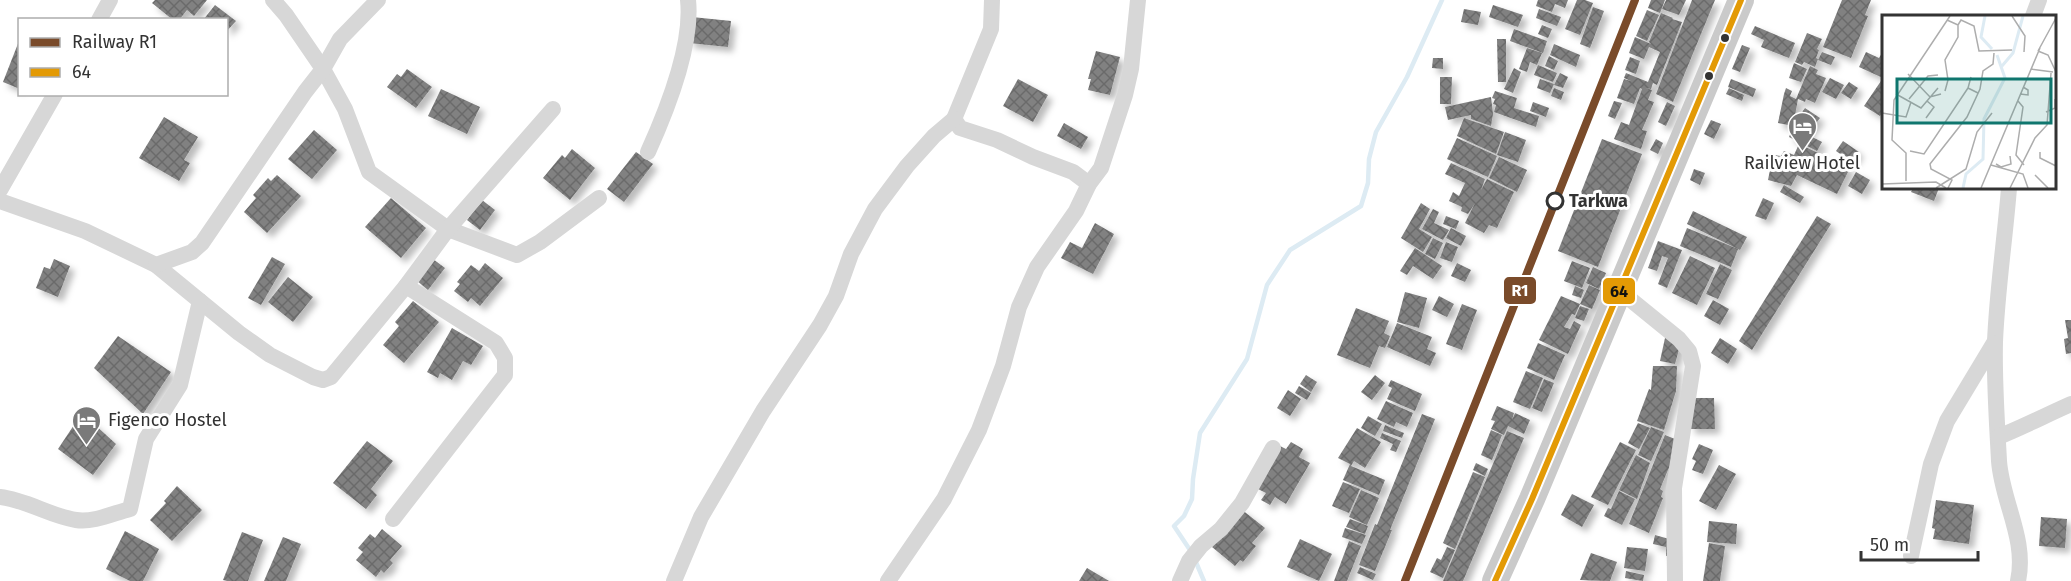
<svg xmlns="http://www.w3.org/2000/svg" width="2071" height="581" font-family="'Fira Sans',sans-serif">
<defs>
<pattern id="building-cross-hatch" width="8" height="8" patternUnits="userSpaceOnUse" patternTransform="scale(1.5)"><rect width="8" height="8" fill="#818181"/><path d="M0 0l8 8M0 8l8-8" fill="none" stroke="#6a6a6a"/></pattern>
<filter id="shadow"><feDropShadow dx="5" dy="5" stdDeviation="3" flood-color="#0004"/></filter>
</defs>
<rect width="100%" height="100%" fill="#fff"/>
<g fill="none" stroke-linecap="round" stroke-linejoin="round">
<g stroke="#ddebf3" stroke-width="4.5">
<path d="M 1192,553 L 1174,526 L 1184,516 L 1192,499 L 1193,479 L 1200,433 L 1247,359 L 1267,285 L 1290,250 L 1361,206 L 1368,183 L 1369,159 L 1376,132 L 1407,77 L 1442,0"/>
<path d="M 1195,560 L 1204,581"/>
</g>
</g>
<g fill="url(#building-cross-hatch)" filter="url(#shadow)">
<path d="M 155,0 L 207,0 L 194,16 L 187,10 L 179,20 L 173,20 L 152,3 Z"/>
<path d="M 1538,0 L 1568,0 L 1565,8 L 1555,4 L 1552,12 L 1536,6 Z"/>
<path d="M 1577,0 L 1585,0 L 1593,3 L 1580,35 L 1565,29 Z"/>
<path d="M 1651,0 L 1665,0 L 1660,13 L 1648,8 Z"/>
<path d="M 1666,0 L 1686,0 L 1679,15 L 1662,9 Z"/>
<path d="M 1692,0 L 1715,0 L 1673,102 L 1656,94 Z"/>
<path d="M 1842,0 L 1871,0 L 1865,15 L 1868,16 L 1851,58 L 1823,47 Z"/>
<path d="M 215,5 L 236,21 L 226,32 L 226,20 L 203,20 Z"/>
<path d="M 1493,5 L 1523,15 L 1518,27 L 1489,17 Z"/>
<path d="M 1593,7 L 1604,11 L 1590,48 L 1580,44 Z"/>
<path d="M 1464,9 L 1481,12 L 1478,25 L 1461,22 Z"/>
<path d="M 1539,9 L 1561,17 L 1557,26 L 1536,18 Z"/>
<path d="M 1647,10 L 1659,15 L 1647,41 L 1636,36 Z"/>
<path d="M 1661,13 L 1673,18 L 1672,19 L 1682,22 L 1657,85 L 1653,83 L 1651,89 L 1646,88 L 1652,90 L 1648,100 L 1654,102 L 1642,130 L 1647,131 L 1641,149 L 1614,139 L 1621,122 L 1629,125 L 1642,89 L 1640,88 L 1634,104 L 1617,98 L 1624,79 L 1631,81 L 1624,78 L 1626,73 L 1648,82 L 1660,52 L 1649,47 L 1644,59 L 1629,53 L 1635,37 L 1651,44 L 1649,42 Z"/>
<path d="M 692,17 L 731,21 L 728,47 L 689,43 Z"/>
<path d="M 1542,25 L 1552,29 L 1548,38 L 1538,34 Z"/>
<path d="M 1755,26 L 1795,43 L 1789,58 L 1761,47 L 1764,40 L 1751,34 Z"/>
<path d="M 1514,29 L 1547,41 L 1543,53 L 1510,41 Z"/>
<path d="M 1807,33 L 1822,39 L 1817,49 L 1819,50 L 1816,58 L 1818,59 L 1815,67 L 1804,62 L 1802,65 L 1795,62 Z"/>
<path d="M 1497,39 L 1506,39 L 1506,82 L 1498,82 Z"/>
<path d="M 19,41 L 20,41 L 20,89 L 3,82 Z"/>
<path d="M 1554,44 L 1580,55 L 1576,67 L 1550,55 Z"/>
<path d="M 1742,45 L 1750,48 L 1740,72 L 1732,69 Z"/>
<path d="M 1527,48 L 1542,53 L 1537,65 L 1530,62 L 1527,72 L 1519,69 Z"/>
<path d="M 1096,51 L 1120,57 L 1110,95 L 1088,90 L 1091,79 L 1088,79 Z"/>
<path d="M 1822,52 L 1835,57 L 1831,65 L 1818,60 Z"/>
<path d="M 1866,52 L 1879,58 L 1882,53 L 1884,54 L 1884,110 L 1880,116 L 1864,106 L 1883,78 L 1859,67 Z"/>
<path d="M 1549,56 L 1558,61 L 1554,70 L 1545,66 Z"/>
<path d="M 1630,57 L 1640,61 L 1636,74 L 1625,70 Z"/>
<path d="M 1433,58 L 1443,58 L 1443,69 L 1432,68 Z"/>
<path d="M 1794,63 L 1807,69 L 1801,82 L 1789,78 Z"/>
<path d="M 1538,65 L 1557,73 L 1553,82 L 1534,75 Z"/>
<path d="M 1810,66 L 1818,70 L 1816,74 L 1826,78 L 1815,103 L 1806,99 L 1805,102 L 1798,99 L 1793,126 L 1778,123 L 1784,94 L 1786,88 L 1792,91 L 1790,96 L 1796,99 Z"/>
<path d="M 1514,68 L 1521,72 L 1513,93 L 1504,89 Z"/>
<path d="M 407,69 L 432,87 L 416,108 L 387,87 L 397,74 L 401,77 Z"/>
<path d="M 1560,73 L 1568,77 L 1563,88 L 1554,85 Z"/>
<path d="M 1440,77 L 1452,77 L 1451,104 L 1440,104 Z"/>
<path d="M 1830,78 L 1844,85 L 1836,99 L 1822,92 Z"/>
<path d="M 1018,79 L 1048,95 L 1033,122 L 1003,106 Z"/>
<path d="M 1540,79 L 1554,84 L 1550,93 L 1537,88 Z"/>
<path d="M 1731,79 L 1756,89 L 1753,97 L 1728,87 Z"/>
<path d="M 1849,82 L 1858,88 L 1851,99 L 1841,93 Z"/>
<path d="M 1554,88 L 1564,92 L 1561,100 L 1551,96 Z"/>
<path d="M 1729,88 L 1744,95 L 1742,101 L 1726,94 Z"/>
<path d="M 441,89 L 480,107 L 467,134 L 428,116 Z"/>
<path d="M 1495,91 L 1517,98 L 1514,108 L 1539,116 L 1536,127 L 1494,112 L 1496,105 L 1493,104 L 1495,99 L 1492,98 Z"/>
<path d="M 1491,97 L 1493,114 L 1491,126 L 1471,119 L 1471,115 L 1448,120 L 1445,107 Z"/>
<path d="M 1614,101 L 1622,103 L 1615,119 L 1608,116 Z"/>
<path d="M 1533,102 L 1549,108 L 1546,117 L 1530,111 Z"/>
<path d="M 1667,102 L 1675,106 L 1666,126 L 1658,122 Z"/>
<path d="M 1805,108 L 1820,118 L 1808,134 L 1793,125 Z"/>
<path d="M 164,117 L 198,137 L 184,160 L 190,163 L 179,181 L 139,158 Z"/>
<path d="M 1464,118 L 1504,132 L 1496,154 L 1457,136 Z"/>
<path d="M 1711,120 L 1721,124 L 1714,139 L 1704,134 Z"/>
<path d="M 1064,123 L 1088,137 L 1081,149 L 1057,136 Z"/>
<path d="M 1793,127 L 1822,142 L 1817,151 L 1789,137 Z"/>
<path d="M 314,130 L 337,150 L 312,179 L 288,159 Z"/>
<path d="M 1505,132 L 1526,140 L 1518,162 L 1497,155 Z"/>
<path d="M 1457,138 L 1497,156 L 1488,177 L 1447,159 Z"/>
<path d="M 1602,139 L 1642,154 L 1598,267 L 1558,251 Z"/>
<path d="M 1656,139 L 1663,143 L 1658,154 L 1650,150 Z"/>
<path d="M 1843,141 L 1859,152 L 1852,162 L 1836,151 Z"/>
<path d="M 1799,144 L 1850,168 L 1837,194 L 1797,175 L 1791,186 L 1768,180 L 1773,155 L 1781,156 L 1784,151 L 1794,155 Z"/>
<path d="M 572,149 L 595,168 L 570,200 L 543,178 L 562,155 L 565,158 Z"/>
<path d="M 636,152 L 653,164 L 624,202 L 607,189 Z"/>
<path d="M 1499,157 L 1527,170 L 1517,192 L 1489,178 Z"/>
<path d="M 1451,163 L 1485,179 L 1481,190 L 1487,179 L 1514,192 L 1497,228 L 1489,225 L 1484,233 L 1465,223 L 1475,203 L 1468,214 L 1461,211 L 1462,207 L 1449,201 L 1453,192 L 1459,196 L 1465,183 L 1445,174 Z"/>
<path d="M 1694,169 L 1705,173 L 1700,185 L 1690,180 Z"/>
<path d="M 1856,172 L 1870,180 L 1862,194 L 1848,186 Z"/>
<path d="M 277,175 L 301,196 L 267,233 L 244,212 L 256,198 L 253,195 L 268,178 L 271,181 Z"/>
<path d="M 1784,185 L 1804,197 L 1800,203 L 1780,192 Z"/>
<path d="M 1913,188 L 1939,188 L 1934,201 L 1911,192 Z"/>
<path d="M 391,198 L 426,228 L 401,258 L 365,227 Z"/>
<path d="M 1763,198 L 1774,203 L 1766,220 L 1755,216 Z"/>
<path d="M 482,200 L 495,210 L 480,230 L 467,220 Z"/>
<path d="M 1421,203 L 1430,209 L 1419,229 L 1432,237 L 1423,252 L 1401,238 Z"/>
<path d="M 1433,209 L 1439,212 L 1434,223 L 1449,230 L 1443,240 L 1422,229 Z"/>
<path d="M 1693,211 L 1747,237 L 1740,250 L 1687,224 Z"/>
<path d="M 1446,216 L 1459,221 L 1456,229 L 1443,224 Z"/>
<path d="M 1817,216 L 1831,224 L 1752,350 L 1739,341 Z"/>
<path d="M 1095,223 L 1114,234 L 1093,274 L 1061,258 L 1070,242 L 1082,248 Z"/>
<path d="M 1451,228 L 1466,236 L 1461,246 L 1446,238 Z"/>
<path d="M 1687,228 L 1738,249 L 1731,267 L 1680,246 Z"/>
<path d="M 1433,238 L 1443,243 L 1435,259 L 1425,254 Z"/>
<path d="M 1658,241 L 1682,250 L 1667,288 L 1658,284 L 1668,258 L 1662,256 L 1657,271 L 1648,268 Z"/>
<path d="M 1446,242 L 1458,247 L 1452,262 L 1440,258 Z"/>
<path d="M 1415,248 L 1442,266 L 1433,279 L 1413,266 L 1407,275 L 1400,271 Z"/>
<path d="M 1690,256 L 1715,268 L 1697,305 L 1672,293 Z"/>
<path d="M 272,257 L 285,264 L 261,305 L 248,298 Z"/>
<path d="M 54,259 L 70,266 L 58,297 L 36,288 L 44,267 L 50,269 Z"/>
<path d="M 433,259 L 445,268 L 428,290 L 416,280 Z"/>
<path d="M 1572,261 L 1590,268 L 1582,288 L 1564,281 Z"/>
<path d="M 485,263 L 503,278 L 480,306 L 471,298 L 468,302 L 454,291 L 460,284 L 457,282 L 471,265 L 479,271 Z"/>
<path d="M 1457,263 L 1471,270 L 1465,282 L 1451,276 Z"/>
<path d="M 1720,264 L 1732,270 L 1718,299 L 1706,294 Z"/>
<path d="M 1593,267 L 1606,273 L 1599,289 L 1586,283 Z"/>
<path d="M 288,277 L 313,297 L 293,322 L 268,302 Z"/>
<path d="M 1589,285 L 1600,290 L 1592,309 L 1580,304 Z"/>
<path d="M 1575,286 L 1584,290 L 1581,298 L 1572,295 Z"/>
<path d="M 1405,292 L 1427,298 L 1419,328 L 1397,322 Z"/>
<path d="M 1439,296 L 1454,304 L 1447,317 L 1432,310 Z"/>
<path d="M 1561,296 L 1580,304 L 1575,315 L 1572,314 L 1564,327 L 1570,329 L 1574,321 L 1581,325 L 1568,354 L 1539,340 Z"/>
<path d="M 1713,300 L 1729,309 L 1720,325 L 1704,316 Z"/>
<path d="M 413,301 L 439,322 L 404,363 L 383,345 L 399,326 L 395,322 Z"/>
<path d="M 1462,304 L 1477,310 L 1462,350 L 1446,344 Z"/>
<path d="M 1580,306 L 1589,309 L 1584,321 L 1575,318 Z"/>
<path d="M 1356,308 L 1389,321 L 1384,333 L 1390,336 L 1385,348 L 1379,346 L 1370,368 L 1337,355 Z"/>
<path d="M 2065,320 L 2071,320 L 2071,353 L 2066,354 L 2064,339 L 2068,338 Z"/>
<path d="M 1397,323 L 1432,337 L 1427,349 L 1436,353 L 1430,366 L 1387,347 Z"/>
<path d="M 452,328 L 483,346 L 471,365 L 463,361 L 452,380 L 440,373 L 438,378 L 427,372 Z"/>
<path d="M 118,336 L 171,372 L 143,414 L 94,368 Z"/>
<path d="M 1665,338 L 1681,342 L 1675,364 L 1660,361 Z"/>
<path d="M 1720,338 L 1737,349 L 1728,364 L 1711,353 Z"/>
<path d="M 1538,343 L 1565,355 L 1554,380 L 1527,368 Z"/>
<path d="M 1653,366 L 1677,366 L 1676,391 L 1664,430 L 1637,421 L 1649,389 L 1651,390 Z"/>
<path d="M 1526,371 L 1543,378 L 1530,409 L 1513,402 Z"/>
<path d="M 1306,375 L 1317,382 L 1311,392 L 1300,384 Z"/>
<path d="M 1375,375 L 1385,383 L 1372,400 L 1361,392 Z"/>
<path d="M 1544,379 L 1554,383 L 1542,412 L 1532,408 Z"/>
<path d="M 1391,380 L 1422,394 L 1415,411 L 1387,399 L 1392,388 L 1388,386 Z"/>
<path d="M 1299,386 L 1311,393 L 1307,400 L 1295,393 Z"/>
<path d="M 1288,390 L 1301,399 L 1290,416 L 1277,408 Z"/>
<path d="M 1690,398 L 1714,398 L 1715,429 L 1690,429 Z"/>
<path d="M 1386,401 L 1413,413 L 1407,427 L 1396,422 L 1394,427 L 1377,419 Z"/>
<path d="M 1497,406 L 1514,413 L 1512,420 L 1515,413 L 1530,420 L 1524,434 L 1508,426 L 1504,435 L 1491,429 L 1495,421 L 1491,420 Z"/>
<path d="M 82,413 L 116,444 L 93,475 L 58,449 Z"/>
<path d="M 1422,414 L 1435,419 L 1390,530 L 1392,530 L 1375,571 L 1359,565 L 1375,524 L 1377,525 Z"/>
<path d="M 1368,416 L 1382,424 L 1375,436 L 1361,428 Z"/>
<path d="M 1638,423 L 1650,428 L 1639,449 L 1628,443 Z"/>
<path d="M 1385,425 L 1404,433 L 1402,438 L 1383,431 Z"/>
<path d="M 1651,427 L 1664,432 L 1651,461 L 1638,455 Z"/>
<path d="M 1357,428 L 1381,442 L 1365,468 L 1354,461 L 1351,466 L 1385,480 L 1379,495 L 1343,480 L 1350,464 L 1338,458 Z"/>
<path d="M 1491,430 L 1502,435 L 1492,460 L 1481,455 Z"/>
<path d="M 1507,431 L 1524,438 L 1463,581 L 1443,581 Z"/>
<path d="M 1382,433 L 1401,441 L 1396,452 L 1390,450 L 1393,444 L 1380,438 Z"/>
<path d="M 1665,435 L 1680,441 L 1660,489 L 1663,491 L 1661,497 L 1663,498 L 1649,533 L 1629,524 Z"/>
<path d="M 367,441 L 393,461 L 371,489 L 377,495 L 366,509 L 333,483 Z"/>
<path d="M 1291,442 L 1303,449 L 1299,457 L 1310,463 L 1286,504 L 1275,497 L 1270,505 L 1261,500 L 1266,493 L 1256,488 L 1280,446 L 1286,449 Z"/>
<path d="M 1620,442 L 1636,450 L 1608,505 L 1591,497 Z"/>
<path d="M 1699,444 L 1713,450 L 1703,474 L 1692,470 L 1696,461 L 1692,459 Z"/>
<path d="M 1636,455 L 1650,463 L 1637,499 L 1619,490 Z"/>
<path d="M 1476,463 L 1488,469 L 1485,476 L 1473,470 Z"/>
<path d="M 1719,465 L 1736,474 L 1716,510 L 1699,501 Z"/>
<path d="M 1473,472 L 1485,477 L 1455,549 L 1443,543 Z"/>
<path d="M 1343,482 L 1360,489 L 1349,513 L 1332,506 Z"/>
<path d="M 177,486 L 202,510 L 172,541 L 150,520 L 166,503 L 164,501 Z"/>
<path d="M 1361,490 L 1379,498 L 1367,525 L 1349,517 Z"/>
<path d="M 1619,491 L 1635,499 L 1622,525 L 1604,516 L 1608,508 L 1611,509 Z"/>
<path d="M 1572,494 L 1594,505 L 1582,527 L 1561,515 Z"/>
<path d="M 1936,500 L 1974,505 L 1969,544 L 1933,539 L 1935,529 L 1932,528 Z"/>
<path d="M 1241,509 L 1265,528 L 1252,543 L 1256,546 L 1243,562 L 1240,560 L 1235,566 L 1212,547 Z"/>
<path d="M 2041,517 L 2067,519 L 2065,548 L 2039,546 Z"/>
<path d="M 1350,519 L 1368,526 L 1365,534 L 1346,527 Z"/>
<path d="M 1709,521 L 1737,524 L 1736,544 L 1707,542 Z"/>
<path d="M 1345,528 L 1366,535 L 1362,544 L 1342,537 Z"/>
<path d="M 382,529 L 402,546 L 390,560 L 393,563 L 384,573 L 381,570 L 376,577 L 356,560 L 363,552 L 358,548 L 370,534 L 375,538 Z"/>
<path d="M 125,531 L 159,549 L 143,581 L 130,581 L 106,569 Z"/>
<path d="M 242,532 L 263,540 L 248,581 L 227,581 L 223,580 Z"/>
<path d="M 1655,535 L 1669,539 L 1673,556 L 1666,556 L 1666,547 L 1653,544 Z"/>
<path d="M 283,537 L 301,544 L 286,581 L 264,581 Z"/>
<path d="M 1300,539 L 1332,554 L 1319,581 L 1287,567 Z"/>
<path d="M 1349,541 L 1361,546 L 1347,581 L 1334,581 Z"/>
<path d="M 1709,543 L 1725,546 L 1720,581 L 1703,581 Z"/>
<path d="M 1447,547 L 1455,550 L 1443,578 L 1430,572 L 1437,558 L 1441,560 Z"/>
<path d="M 1627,547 L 1648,549 L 1645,571 L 1624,568 Z"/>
<path d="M 1591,553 L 1617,562 L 1610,581 L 1580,580 Z"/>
<path d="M 1360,567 L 1376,574 L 1373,580 L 1357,573 Z"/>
<path d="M 1087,568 L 1109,581 L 1079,581 Z"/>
<path d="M 1626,571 L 1644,575 L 1643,581 L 1625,578 Z"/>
</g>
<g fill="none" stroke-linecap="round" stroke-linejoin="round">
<g stroke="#d7d7d7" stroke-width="16">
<path d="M 273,0 L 286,15 L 323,69 L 345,109 L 369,172 L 448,229 L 517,255 L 540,242 L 599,198"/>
<path d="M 992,0 L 991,29 L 954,119 L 960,128 L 997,140 L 1033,157 L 1073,172 L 1089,184"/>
<path d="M 2033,16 L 2039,0"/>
<path d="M 99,20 L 110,0"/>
<path d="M 648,152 C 667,110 693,46 688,0"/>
<path d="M 2009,188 C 2005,239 1997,291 1995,342 C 1994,381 1997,422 1999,461 C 2002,502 2027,539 2018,581"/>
<path d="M 0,190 L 55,94"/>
<path d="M 0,201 L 85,231 L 156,265 L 239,333 L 270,355 L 313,377 L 323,380 L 331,377 L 406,286 L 448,229 L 553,109"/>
<path d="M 156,265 L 192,252 L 202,243 L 305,92 L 323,69 L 340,39 L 378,0"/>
<path d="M 1620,291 L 1679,339 L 1689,351 L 1693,366 L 1674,488 L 1675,581"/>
<path d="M 1998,437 C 2023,427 2046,415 2071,404"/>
<path d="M 0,497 C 27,500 50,516 76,520 C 93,523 114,513 130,509 L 146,439 L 180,385 L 200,301"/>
<path d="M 393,519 L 505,375 L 505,358 L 496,343 L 406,286"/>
<path d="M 1911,556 L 1931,464 L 1947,421 L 1994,343"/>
<path d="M 674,581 L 701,517 L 763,411 L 820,325 L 836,296 L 851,254 L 875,209 L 907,166 L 934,136 L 954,119"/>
<path d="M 888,581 L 944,499 L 979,430 L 1003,366 L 1019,307 L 1037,267 L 1076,211 L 1089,184 L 1101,168 L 1125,95 L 1131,69 L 1138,0"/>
<path d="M 1180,581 L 1189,561 L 1201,546 L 1221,529 L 1242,503 L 1273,448"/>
</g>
<path stroke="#cacaca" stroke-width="26" d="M 1495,581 L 1532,499 L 1741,0"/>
<defs>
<path id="bus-1" d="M 1495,581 L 1532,499 L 1741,0"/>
</defs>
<use href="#bus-1" stroke="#fff" stroke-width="10"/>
<use href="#bus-1" stroke="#e39a05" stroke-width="6"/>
<defs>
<path id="rail-1" d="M 1405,581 L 1635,0"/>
</defs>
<use href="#rail-1" stroke="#fff" stroke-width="12"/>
<use href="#rail-1" stroke="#7a4b2a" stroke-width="8"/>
</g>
<defs>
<symbol id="hotel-pin" viewBox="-11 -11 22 30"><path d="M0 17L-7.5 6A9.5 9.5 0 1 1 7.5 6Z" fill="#7a7a7a" stroke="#fff"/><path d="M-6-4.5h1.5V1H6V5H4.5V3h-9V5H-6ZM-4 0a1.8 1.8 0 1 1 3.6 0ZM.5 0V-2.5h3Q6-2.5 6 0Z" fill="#fff"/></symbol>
</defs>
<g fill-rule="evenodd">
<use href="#hotel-pin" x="1786" y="110" width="33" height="45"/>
<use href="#hotel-pin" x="70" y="404" width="33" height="45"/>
</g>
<g fill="#333" stroke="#fff" stroke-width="2">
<circle cx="1725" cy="38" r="5"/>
<circle cx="1709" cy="76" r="5"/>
</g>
<circle fill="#fff" stroke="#333" stroke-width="3" cx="1555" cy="201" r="8"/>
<g text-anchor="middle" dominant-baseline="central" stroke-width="6" stroke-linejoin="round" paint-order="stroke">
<g font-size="18" fill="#333" stroke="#fff">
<text x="1802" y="163">Railview Hotel</text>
<text x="108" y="420" text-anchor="start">Figenco Hostel</text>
</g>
<g font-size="18" font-weight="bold" fill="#333" stroke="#fff" text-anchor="start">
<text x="1569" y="201">Tarkwa</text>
</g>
</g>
<g transform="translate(1882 15)">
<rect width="174" height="174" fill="#fff"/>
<path fill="none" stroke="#ddebf3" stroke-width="3" d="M 103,1 L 99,22 L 110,34M 120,51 L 131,38 L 141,1M 81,173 L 84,159 L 101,144 L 102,104 L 123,63 L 115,40"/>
<path fill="none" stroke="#adadad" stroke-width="1.5" d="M 130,1 L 143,21 L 142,37M 65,5 L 76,10 L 79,5 L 92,11 L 97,36 L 130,35M 156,36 L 166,40 L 174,57M 156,36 L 174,3M 149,54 L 171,57M 26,59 L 48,82 L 59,79M 89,62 L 86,73 L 96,78M 63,76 L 66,65 L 63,45 L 76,22 L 76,10M 14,79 L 39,93 L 56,73M 138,79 L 146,80 L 146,75 L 141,72M 27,84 L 46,61 L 56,60M 136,86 L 141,92 L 134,140 L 142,150M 164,97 L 173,93 L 173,84M 0,98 L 24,102 L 29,87M 44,103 L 52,92 L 45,86M 28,136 L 42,139 L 86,73M 158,137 L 158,143 L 174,151M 114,149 L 119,152 L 129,149 L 128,141M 109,150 L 141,159 L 146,173M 153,160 L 166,173M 24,166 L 24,138 L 10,125 L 12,85 L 68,1M 0,169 L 54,167 L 64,173M 54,173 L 84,154 L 95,117 L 110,98M 66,173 L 70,165 L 49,154 L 48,149 L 85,102 L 98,74 L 101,56 L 111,49 L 112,38M 99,173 L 158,33M 128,173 L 153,123 L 165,110 L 169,58"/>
<path fill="#0f766e" fill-opacity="0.15" stroke="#0f766e" stroke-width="3" d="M 15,64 L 169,64 L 169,108 L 15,108 Z"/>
<rect width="174" height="174" fill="none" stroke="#333" stroke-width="3"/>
</g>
<g stroke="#fff" stroke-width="2">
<rect x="1503" y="276" width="34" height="29" rx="6" fill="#7a4b2a"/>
<rect x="1602" y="277" width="34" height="28" rx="6" fill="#e39a05"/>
</g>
<g font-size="16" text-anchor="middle" font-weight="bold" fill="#fff">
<text x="1520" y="296">R1</text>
</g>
<g font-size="16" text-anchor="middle" font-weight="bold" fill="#111">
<text x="1619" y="297">64</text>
</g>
<rect x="18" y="18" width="210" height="78" fill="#ffffff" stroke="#adadad" stroke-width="1.5"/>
<rect x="30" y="38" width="30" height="9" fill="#7a4b2a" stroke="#adadad" stroke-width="1.5"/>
<text x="72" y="48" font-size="18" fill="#333333">Railway R1</text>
<rect x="30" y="68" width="30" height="9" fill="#e39a05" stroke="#adadad" stroke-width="1.5"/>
<text x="72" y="78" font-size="18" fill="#333333">64</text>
<path d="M1861 551v9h117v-9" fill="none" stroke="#333333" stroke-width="3"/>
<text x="1870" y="551" font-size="18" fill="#333333" stroke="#ffffff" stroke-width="4.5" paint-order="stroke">50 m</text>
</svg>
